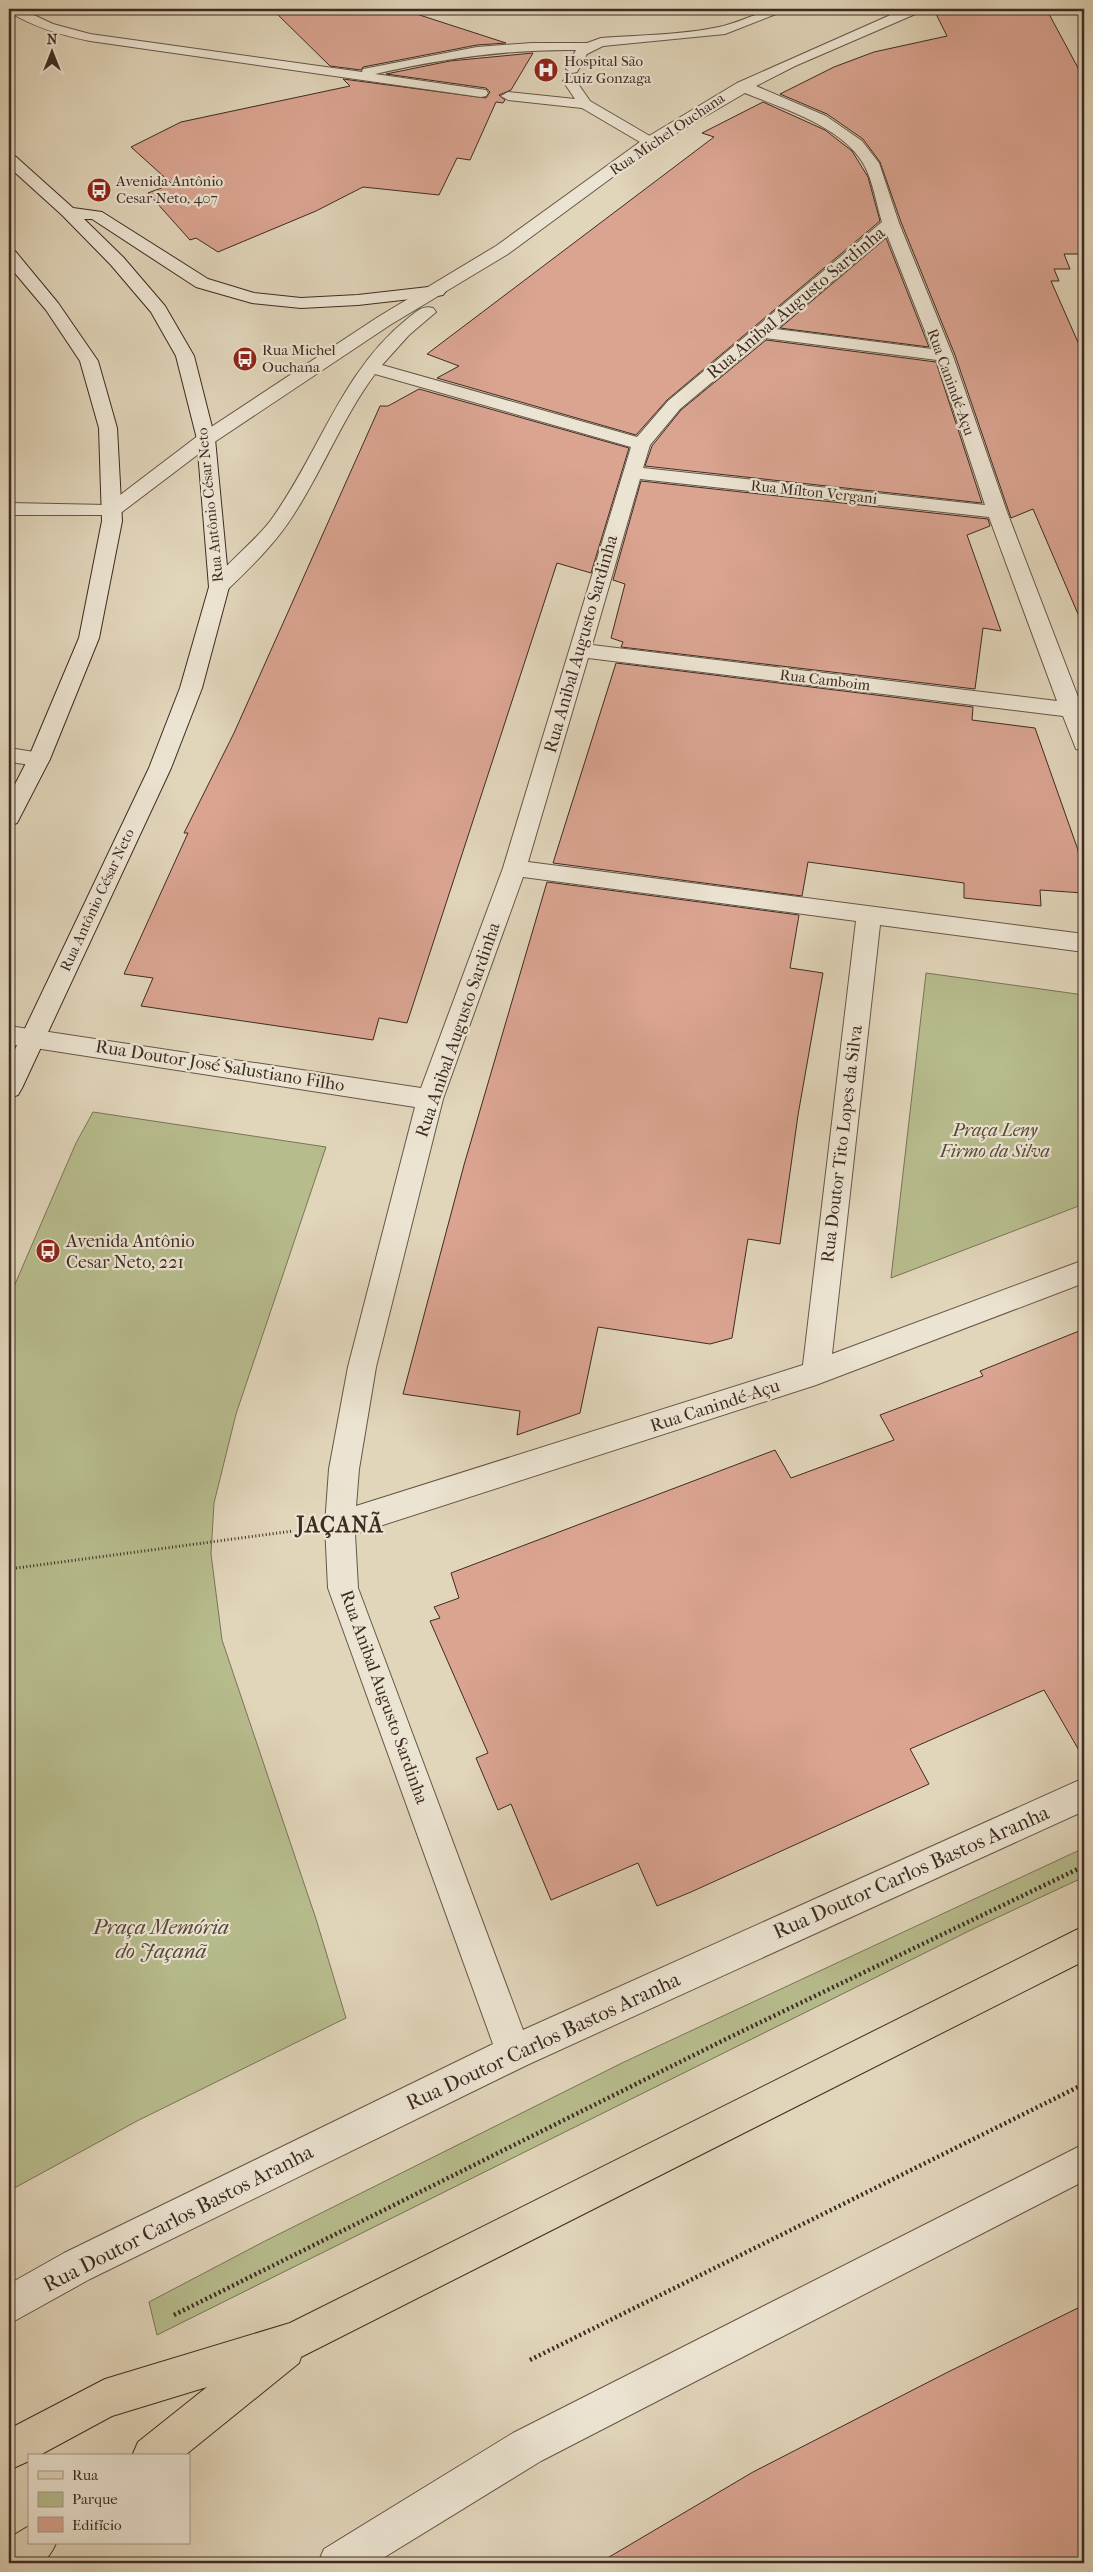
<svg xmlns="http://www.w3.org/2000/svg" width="1093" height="2572" font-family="'IM FELL French Canon',serif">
<rect width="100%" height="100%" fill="#e1d5ba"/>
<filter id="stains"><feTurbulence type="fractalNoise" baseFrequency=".004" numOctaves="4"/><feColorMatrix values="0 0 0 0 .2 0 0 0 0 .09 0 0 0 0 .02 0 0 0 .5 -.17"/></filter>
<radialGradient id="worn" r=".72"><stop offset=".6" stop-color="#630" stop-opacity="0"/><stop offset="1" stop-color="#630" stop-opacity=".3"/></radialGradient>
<g fill="#b7bc8d" stroke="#7a7458">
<path d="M 926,973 L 1084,995 L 1084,1204 L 891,1278 Z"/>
<path d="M 93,1112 L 326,1147 L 236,1414 L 214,1503 L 211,1554 L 222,1640 L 316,1919 L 346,2018 L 137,2121 L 9,2191 L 9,1298 L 76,1143 Z"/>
<path d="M 1084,1848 L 1084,1877 L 975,1928 L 157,2335 L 149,2302 L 265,2241 L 624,2062 Z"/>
</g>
<g fill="#daa491" stroke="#3e2b22">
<path d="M 272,9 L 401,9 L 506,43 L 477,45 L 363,67 L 361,70 L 330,66 Z"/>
<path d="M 994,9 L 1037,9 L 1040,14 L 1049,14 L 1084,79 L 1084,254 L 1064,254 L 1070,269 L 1054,269 L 1059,281 L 1051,281 L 1084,356 L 1084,628 L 1033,509 L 1011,518 L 955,355 L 901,222 L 880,162 L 863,139 L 827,114 L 780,94 L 834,67 L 874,52 L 947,36 L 935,12 Z"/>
<path d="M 533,53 L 511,90 L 499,95 L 505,100 L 503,103 L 496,102 L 470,160 L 457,158 L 439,195 L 363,187 L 316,211 L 218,252 L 196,238 L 190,240 L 148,193 L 172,184 L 131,147 L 181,122 L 350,86 L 343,79 L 486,98 L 490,92 L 486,88 L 386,74 L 450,61 Z"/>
<path d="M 763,102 L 825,130 L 852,151 L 868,177 L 880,221 L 667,400 L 636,435 L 437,378 L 459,366 L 427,354 L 714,137 L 702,133 Z"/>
<path d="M 886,238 L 929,347 L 780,328 Z"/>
<path d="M 766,340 L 936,362 L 982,503 L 645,466 L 652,446 L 681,410 Z"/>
<path d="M 419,389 L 629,448 L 591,573 L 557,563 L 407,1023 L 379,1018 L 373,1040 L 141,1006 L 153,978 L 124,974 L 188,833 L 184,833 L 234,733 L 380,406 L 388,406 Z"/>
<path d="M 641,481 L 988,519 L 990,526 L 967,535 L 1001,631 L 983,628 L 975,689 L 621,647 L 623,642 L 611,638 L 625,584 L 613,580 Z"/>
<path d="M 616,663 L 973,707 L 972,720 L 1035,728 L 1078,850 L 1083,893 L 1040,890 L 1041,906 L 964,898 L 964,883 L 808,862 L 802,896 L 553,863 Z"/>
<path d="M 547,882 L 799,915 L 790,968 L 823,973 L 798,1115 L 780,1244 L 748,1239 L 732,1338 L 710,1344 L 598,1327 L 580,1413 L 517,1435 L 520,1411 L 403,1394 L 464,1165 Z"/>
<path d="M 1084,1329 L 1084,1759 L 1044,1690 L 910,1749 L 929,1784 L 691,1892 L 657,1906 L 638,1863 L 551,1900 L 511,1804 L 498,1810 L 476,1758 L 488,1753 L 430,1621 L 440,1618 L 434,1607 L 459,1598 L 451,1573 L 775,1450 L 791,1478 L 894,1440 L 880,1415 L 983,1376 L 980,1371 Z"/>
<path d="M 1084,2305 L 1084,2563 L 599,2563 L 753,2472 L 946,2373 Z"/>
</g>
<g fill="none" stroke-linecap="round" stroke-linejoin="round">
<defs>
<g id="lane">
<path d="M 9,9 L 21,9 L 53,24 L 90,34 L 362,72 L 363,69 L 477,47 L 532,43 L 587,43 L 601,38 C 640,35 681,35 719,27 C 744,22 764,7 789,9 L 725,34 L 603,46 L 587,54 L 577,72 L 572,73 L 566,69 L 576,50 C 508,49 441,59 375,74 L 486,90 L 488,93 L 486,96 L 481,97 L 90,41 C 60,35 34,27 9,12 Z"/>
<path d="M 569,77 L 574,78 L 590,101 L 655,139 L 657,142 L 655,145 L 645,145 L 582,108 L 508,100 L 501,96 L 508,92 L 575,99 L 563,81 Z"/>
</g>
<g id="street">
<path d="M 904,9 L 922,9 L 920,12 L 795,66 L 756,86 L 826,116 L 862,141 L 879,163 L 899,223 L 953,356 L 1007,512 L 1083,710 L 1084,751 L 1076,749 L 1063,716 L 588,658 L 528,862 L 1084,934 L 1084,952 L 880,925 L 832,1354 L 1084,1260 L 1084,1283 L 816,1385 L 355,1534 L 358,1588 L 523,2030 L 1084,1778 L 1084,1811 L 527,2065 L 90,2279 L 9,2324 L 9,2284 L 64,2253 L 493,2044 L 328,1588 L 325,1525 L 329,1469 L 348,1367 L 415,1107 L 9,1044 L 9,1026 L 421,1088 L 503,868 L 631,447 L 375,374 C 343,417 323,469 294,514 C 276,543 251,567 226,591 L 219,593 L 212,591 L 209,587 C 226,562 253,544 271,520 C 319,454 341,372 407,319 C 416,312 422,305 433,308 L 436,312 L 409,335 L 382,365 L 637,437 L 668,401 L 882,222 C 876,203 873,180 863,163 C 841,126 782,108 745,93 L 656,145 L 508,254 L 390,325 L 213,443 L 118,515 L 9,515 L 9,503 L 107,505 L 199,435 L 378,317 L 496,246 L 644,139 L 737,83 ZM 887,235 L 932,349 L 776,329 ZM 765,338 L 937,360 L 985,505 L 643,468 L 650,445 L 680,409 ZM 640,479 L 989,517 L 1057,701 L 592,645 ZM 523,877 L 856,921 L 803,1365 L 356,1506 L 359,1469 L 376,1367 L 443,1099 Z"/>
<path d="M 9,748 L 47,754 L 50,759 L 47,764 L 39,766 L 9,762 Z"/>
<path d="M 1084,2144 L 1084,2181 L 541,2461 L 375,2563 L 318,2563 L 324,2549 L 513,2433 Z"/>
</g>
<g id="secondary">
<path d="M 9,154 L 15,156 L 73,208 L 102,212 L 208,279 L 254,293 L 301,298 L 358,295 L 437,286 L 443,287 L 446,291 L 443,295 L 437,296 L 358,305 L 301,308 L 252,303 L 196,287 L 92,219 L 84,219 L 123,257 L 165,306 L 194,356 L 215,439 L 229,587 L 202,688 L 171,768 L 22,1088 L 18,1095 L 9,1098 L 9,1062 L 149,768 L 180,688 L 209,587 L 197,439 L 176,356 L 151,312 L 111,265 L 62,215 L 9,167 Z"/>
<path d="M 9,250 L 15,251 L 58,303 L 98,361 L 117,428 L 122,521 L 99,638 L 50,759 L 17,823 L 9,826 L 9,796 L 28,759 L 79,638 L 102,521 L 99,428 L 80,361 L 46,310 L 9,266 Z"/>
</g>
<g id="primary">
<path d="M 1084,1926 L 1084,1961 L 301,2357 L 299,2363 L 184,2456 L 132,2456 L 138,2442 L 207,2387 L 112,2416 L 38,2456 L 29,2456 L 29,2461 L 9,2470 L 9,2429 L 105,2379 L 290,2323 Z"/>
<path d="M 29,2526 L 29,2543 L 56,2543 C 45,2569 34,2563 9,2563 L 9,2538 Z"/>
</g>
</defs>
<use href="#lane" stroke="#675648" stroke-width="2"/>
<use href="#street" stroke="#675648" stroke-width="2"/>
<use href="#secondary" stroke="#3e2b22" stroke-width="2"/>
<use href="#primary" stroke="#3e2b22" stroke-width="2"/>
<path stroke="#3e2b22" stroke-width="3" stroke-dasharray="1 2.5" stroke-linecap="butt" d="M 9,1569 L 293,1531"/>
<g stroke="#3e2b22" stroke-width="4.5" stroke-dasharray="2 3" stroke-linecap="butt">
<path d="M 174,2315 L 726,2039 L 1084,1866"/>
<path d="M 530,2360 L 1084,2084"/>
</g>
<use href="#lane" fill="#ece4d2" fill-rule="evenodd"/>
<use href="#street" fill="#ece4d2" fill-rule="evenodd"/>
<use href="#secondary" fill="#ece4d2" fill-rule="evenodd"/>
<use href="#primary" fill="#e1d5ba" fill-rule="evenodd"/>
</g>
<defs>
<symbol id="hospital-disc" viewBox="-11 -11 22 22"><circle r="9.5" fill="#8f2418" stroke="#ece4d2"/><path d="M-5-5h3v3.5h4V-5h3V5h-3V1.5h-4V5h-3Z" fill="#fff"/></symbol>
<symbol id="bus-disc" viewBox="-11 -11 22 22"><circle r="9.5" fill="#8f2418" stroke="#ece4d2"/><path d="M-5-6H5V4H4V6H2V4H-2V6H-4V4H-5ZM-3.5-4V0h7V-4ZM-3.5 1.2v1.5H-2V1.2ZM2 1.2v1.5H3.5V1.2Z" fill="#fff"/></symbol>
</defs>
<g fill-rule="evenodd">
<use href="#hospital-disc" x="532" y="56" width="28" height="28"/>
<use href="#bus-disc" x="85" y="176" width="28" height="28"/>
<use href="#bus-disc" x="231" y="345" width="28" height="28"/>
<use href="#bus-disc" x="34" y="1237" width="28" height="28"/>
</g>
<g text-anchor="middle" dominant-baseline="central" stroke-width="4.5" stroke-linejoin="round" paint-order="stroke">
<g font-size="15" fill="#3e2b22" stroke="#ece4d2" text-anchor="start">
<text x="564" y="61">Hospital São<tspan x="564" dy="17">Luiz Gonzaga</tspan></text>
<text x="116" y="181">Avenida Antônio<tspan x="116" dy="17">Cesar Neto, 407</tspan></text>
<text x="262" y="350">Rua Michel<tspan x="262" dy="17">Ouchana</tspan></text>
</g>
<g font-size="15" fill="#3e2b22" stroke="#ece4d2">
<text transform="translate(667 134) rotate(-34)">Rua Michel Ouchana</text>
<text transform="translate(951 382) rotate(70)">Rua Canindé-Açu</text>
<text transform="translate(814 492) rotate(6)">Rua Mílton Vergani</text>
<text transform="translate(210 505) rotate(-96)">Rua Antônio César Neto</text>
<text transform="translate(825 680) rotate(7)">Rua Camboim</text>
<text transform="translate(97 900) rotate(-65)">Rua Antônio César Neto</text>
</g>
<g font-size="18" fill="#3e2b22" stroke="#ece4d2">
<text transform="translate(796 303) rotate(-40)">Rua Anibal Augusto Sardinha</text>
<text transform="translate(581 644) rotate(-74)">Rua Anibal Augusto Sardinha</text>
<text transform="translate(458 1030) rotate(-71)">Rua Anibal Augusto Sardinha</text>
<text transform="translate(220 1066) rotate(9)">Rua Doutor José Salustiano Filho</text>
<text transform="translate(842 1144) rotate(-83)">Rua Doutor Tito Lopes da Silva</text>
<text transform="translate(715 1406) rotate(-18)">Rua Canindé-Açu</text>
<text transform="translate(384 1697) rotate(70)">Rua Anibal Augusto Sardinha</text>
</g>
<g font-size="18" font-style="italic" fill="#564837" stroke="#ece4d2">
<text x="995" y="1130">Praça Leny<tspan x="995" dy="21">Firmo da Silva</tspan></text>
</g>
<g font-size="18" fill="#3e2b22" stroke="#ece4d2" text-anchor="start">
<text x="66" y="1241">Avenida Antônio<tspan x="66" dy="21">Cesar Neto, 221</tspan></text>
</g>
<g font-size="21" fill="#3e2b22" stroke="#ece4d2">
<text transform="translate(911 1872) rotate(-24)">Rua Doutor Carlos Bastos Aranha</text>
<text transform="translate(543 2041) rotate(-25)">Rua Doutor Carlos Bastos Aranha</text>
<text transform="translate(178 2218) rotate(-27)">Rua Doutor Carlos Bastos Aranha</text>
</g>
<g font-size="21" font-style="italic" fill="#564837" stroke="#ece4d2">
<text x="161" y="1927">Praça Memória<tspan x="161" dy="24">do Jaçanã</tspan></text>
</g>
<g font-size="22" font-weight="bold" letter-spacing="1" fill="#3e2b22" stroke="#ece4d2">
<text x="340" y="1525">JAÇANÃ</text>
</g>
</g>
<rect width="1093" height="2572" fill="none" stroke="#e1d5ba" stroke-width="30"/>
<rect x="10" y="10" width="1073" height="2552" fill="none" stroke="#3e2b22" stroke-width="2.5"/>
<rect x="15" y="15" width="1063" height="2542" fill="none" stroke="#3e2b22"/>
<rect x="28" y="2454" width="162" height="90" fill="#ece4d2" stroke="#a69a8c"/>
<rect x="38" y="2471" width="25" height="8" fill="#e1d5ba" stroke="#a69a8c"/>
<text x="72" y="2480" font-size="15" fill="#3e2b22">Rua</text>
<rect x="38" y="2492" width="25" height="15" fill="#b7bc8d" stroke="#a69a8c"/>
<text x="72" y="2504" font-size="15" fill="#3e2b22">Parque</text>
<rect x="38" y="2517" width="25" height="15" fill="#daa491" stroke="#a69a8c"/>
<text x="72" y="2530" font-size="15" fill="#3e2b22">Edifício</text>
<g transform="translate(52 52)" stroke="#ece4d2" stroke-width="4" paint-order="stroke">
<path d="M0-4L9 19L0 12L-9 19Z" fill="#3e2b22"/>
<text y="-8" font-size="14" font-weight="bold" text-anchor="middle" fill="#3e2b22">N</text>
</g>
<rect width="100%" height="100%" filter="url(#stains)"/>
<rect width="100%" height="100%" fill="url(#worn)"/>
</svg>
